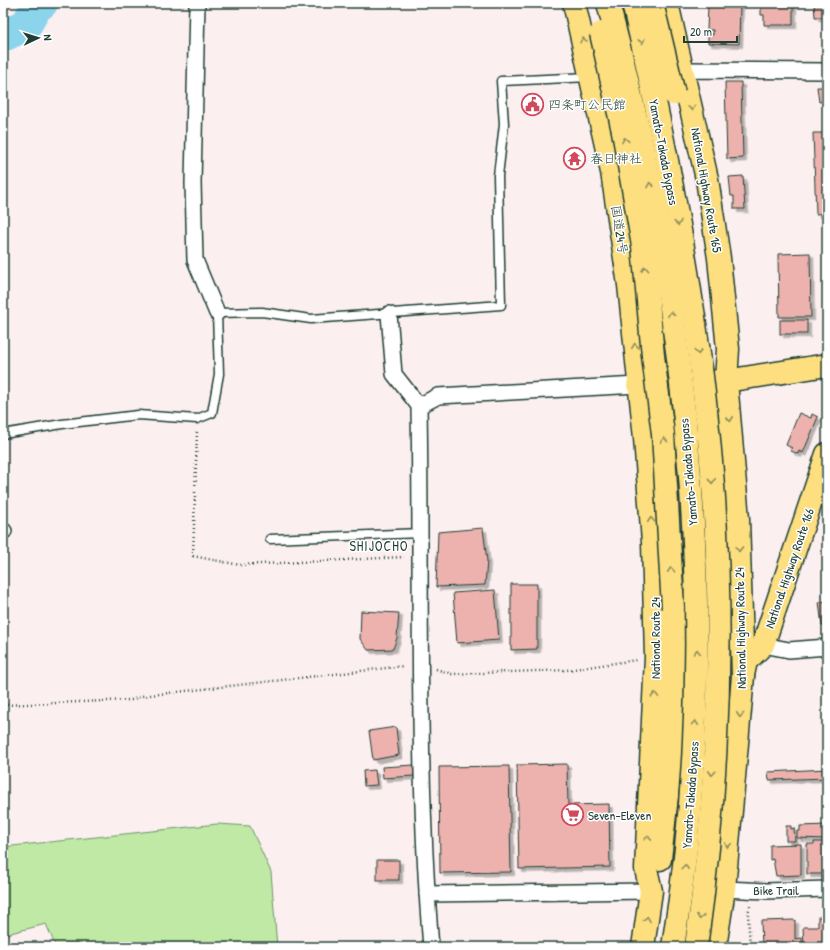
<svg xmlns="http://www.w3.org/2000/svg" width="830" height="950" font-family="'Patrick Hand','Klee One',sans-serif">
<defs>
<filter id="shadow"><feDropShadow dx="3.5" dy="3.5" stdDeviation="0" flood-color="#0004"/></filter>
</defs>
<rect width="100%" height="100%" fill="#fbf0ef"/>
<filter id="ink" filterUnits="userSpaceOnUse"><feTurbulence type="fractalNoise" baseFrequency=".025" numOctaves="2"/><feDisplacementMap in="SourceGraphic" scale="8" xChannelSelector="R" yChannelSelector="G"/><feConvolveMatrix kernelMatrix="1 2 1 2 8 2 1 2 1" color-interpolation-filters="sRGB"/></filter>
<g filter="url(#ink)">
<path fill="#bfe9a5" stroke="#6f936c" d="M 217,824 L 250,826 L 271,872 L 277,947 L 56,947 L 46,924 L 3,935 L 3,847 Z"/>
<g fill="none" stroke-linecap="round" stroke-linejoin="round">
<path stroke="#8bd4ec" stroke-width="32" d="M 3,36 L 26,25 L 36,8 L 42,3"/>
</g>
<g fill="#edb2ad" stroke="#1f3d34" filter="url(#shadow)">
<path d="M 713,3 L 740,3 L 739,44 L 708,43 L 708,34 L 713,35 L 713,30 L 707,30 L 708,6 L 713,6 Z"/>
<path d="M 761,3 L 793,3 L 793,25 L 764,25 L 764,15 L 761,15 Z"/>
<path d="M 814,3 L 827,3 L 827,17 L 815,17 Z"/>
<path d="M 725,82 L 741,82 L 743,158 L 727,159 Z"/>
<path d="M 817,87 L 824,87 L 825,101 L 819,102 Z"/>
<path d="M 813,133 L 827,133 L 827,213 L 816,214 Z"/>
<path d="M 743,176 L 745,209 L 734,209 L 734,196 L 731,196 L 729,177 Z"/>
<path d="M 810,253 L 811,317 L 779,317 L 778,254 Z"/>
<rect x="780" y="320" width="27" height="14"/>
<path d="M 799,413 L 811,418 L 812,414 L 818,417 L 803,453 L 799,451 L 798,454 L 791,451 L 792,448 L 786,445 Z"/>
<path d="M 483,528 L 487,561 L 485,585 L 436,587 L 438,532 Z"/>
<path d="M 511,584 L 537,584 L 537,649 L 511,650 Z"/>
<path d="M 495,590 L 499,640 L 457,643 L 453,593 Z"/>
<path d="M 827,601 L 827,626 L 822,626 L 819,602 Z"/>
<path d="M 361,611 L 399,613 L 397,638 L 393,649 L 368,650 L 360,639 Z"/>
<path d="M 396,727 L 399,755 L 373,760 L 369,731 Z"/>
<path d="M 567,764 L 568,805 L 609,804 L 610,867 L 519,869 L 517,765 Z"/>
<path d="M 414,765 L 414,776 L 383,778 L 382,767 Z"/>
<path d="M 509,766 L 511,872 L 440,873 L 439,767 Z"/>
<path d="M 827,769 L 827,778 L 769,780 L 768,772 Z"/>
<path d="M 375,770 L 377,785 L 364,786 L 363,771 Z"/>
<path d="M 827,825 L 827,839 L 797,838 L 797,831 L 800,831 L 800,826 Z"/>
<path d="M 786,826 L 791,826 L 791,829 L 794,828 L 795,841 L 786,841 Z"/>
<path d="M 814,842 L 827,842 L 827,874 L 807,874 L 807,844 L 814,844 Z"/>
<path d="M 801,844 L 801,875 L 776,876 L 773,859 L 770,860 L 770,845 Z"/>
<rect x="377" y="860" width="22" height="20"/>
<path d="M 818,917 L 827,917 L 827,947 L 804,947 L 803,927 L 818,927 Z"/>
<path d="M 795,920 L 795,939 L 802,938 L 802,947 L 762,947 L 761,921 Z"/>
</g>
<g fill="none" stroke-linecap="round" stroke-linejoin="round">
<defs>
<g id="service">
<path d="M 3,434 L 62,424 L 138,415 L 197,419 L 212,413 L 219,374 L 217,313 L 262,312 L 311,319 L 501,305 L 498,176 L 504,124 L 501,81 L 590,77"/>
<path d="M 270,539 L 421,533"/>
</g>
<g id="minor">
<path d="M 197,3 L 193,183 L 195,260 L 217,313"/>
<path d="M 616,75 L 684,70 L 827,71"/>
<path d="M 389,314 L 394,374 L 419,406 C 422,586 416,767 431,947"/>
<path d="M 419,406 L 438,396 L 638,385"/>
<path d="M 3,531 L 4,531"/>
<path d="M 763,645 L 789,650 L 827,647"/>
<path d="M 724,889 L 766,891 L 827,889"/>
<path d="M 427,894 L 651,891"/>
</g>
<g id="trunk">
<path d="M 574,3 L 612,172 L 629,285 L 645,438 L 653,542 L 656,657 L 646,869 L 651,891 L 643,947"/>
<path d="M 667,3 L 707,179 L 719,258 L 728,349 L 726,381 L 738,519 L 743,676 L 724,889 L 715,947"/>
<path d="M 638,385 L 726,381 L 827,365"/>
<path d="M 743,675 L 746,661 L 763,645 L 827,454"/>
<path d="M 660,859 L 673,742 L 674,695 L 673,608"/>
</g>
</defs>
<use href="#service" stroke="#1f3d34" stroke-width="11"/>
<use href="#minor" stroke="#1f3d34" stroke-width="18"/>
<use href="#trunk" stroke="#1f3d34" stroke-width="25"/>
<g stroke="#1f3d34" stroke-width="2.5" stroke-dasharray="1 3" stroke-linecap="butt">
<path d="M 197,432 L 193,556 L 240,565 L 404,557"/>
<path d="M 436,669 L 452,674 L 567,670 L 636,660"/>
<path d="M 3,705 L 131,700 L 142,696 L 404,666"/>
<path d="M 750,906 L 748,913 L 750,947"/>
</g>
<use href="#service" stroke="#fff" stroke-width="8"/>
<use href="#minor" stroke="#fff" stroke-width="15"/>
<use href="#trunk" stroke="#fddf80" stroke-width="22"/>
<defs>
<g id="trunk-bridge">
<path d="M 608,3 C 689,309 723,633 673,947"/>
<path d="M 633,3 C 671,166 702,331 714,498 C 724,646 717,800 696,947"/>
<path d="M 652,3 L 674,94"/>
<path d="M 601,33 L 623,131 L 643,246 L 653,356 L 663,434 L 673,608"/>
</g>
</defs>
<use href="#trunk-bridge" stroke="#1f3d34" stroke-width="25" stroke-linecap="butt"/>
<use href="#trunk-bridge" stroke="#fddf80" stroke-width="22"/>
</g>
<defs><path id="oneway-chevron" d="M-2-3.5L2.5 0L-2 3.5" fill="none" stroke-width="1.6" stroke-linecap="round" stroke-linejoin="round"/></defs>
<g stroke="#8e8e5a">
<use href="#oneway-chevron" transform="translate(583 40) rotate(-103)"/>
<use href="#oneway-chevron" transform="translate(642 41) rotate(77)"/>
<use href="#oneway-chevron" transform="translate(692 108) rotate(78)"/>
<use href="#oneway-chevron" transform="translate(625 140) rotate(-100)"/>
<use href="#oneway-chevron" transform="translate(650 185) rotate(-100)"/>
<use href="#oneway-chevron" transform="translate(678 223) rotate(80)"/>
<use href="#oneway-chevron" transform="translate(645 269) rotate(-95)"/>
<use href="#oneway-chevron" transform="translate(671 314) rotate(-98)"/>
<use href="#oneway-chevron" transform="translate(635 346) rotate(-96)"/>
<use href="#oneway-chevron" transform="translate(698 352) rotate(83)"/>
<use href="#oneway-chevron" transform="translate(730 419) rotate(85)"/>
<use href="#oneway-chevron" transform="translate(664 440) rotate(-94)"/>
<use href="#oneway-chevron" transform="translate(712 481) rotate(84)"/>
<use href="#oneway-chevron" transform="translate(651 520) rotate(-94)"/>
<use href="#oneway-chevron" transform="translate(739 549) rotate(89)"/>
<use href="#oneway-chevron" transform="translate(671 570) rotate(-93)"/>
<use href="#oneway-chevron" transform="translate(697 652) rotate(-90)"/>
<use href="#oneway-chevron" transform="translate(655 695) rotate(-88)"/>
<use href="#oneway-chevron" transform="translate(740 715) rotate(95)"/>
<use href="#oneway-chevron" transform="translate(695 723) rotate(-86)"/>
<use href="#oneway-chevron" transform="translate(712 773) rotate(93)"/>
<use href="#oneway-chevron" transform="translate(648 838) rotate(-87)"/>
<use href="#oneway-chevron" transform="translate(728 845) rotate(95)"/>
<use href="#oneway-chevron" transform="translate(685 867) rotate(-83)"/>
<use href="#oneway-chevron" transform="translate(700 917) rotate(98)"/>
<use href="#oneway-chevron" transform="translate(647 919) rotate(-81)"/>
</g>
</g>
<defs>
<symbol id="civic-ring" viewBox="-11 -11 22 22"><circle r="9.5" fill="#fff" stroke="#d1495b" stroke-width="1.5"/><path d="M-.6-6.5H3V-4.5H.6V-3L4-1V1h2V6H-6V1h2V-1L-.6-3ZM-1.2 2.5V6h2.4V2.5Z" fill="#d1495b"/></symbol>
<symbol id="temple-ring" viewBox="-11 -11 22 22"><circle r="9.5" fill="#fff" stroke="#d1495b" stroke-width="1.5"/><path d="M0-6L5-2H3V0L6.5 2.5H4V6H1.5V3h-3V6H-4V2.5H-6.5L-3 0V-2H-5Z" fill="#d1495b"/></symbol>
<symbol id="supermarket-ring" viewBox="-11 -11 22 22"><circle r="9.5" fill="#fff" stroke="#d1495b" stroke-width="1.5"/><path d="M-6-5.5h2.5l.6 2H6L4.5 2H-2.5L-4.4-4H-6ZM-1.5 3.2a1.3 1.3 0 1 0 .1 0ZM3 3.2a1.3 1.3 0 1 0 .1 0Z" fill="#d1495b"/></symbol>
</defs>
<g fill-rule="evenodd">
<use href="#civic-ring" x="520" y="92" width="25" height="25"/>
<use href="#temple-ring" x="562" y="146" width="25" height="25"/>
<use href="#supermarket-ring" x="560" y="802" width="25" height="25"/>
</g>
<g text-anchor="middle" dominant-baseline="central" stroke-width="3" stroke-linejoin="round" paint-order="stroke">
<g font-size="13" fill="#1f3d34" stroke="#fff" text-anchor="start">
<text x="548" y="104">四条町公民館</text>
<text x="590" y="158">春日神社</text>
<text x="588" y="815">Seven-Eleven</text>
</g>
<g font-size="13" fill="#1f3d34" stroke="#fff">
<text transform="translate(664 152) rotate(79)">Yamato-Takada Bypass</text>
<text transform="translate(707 190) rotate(80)">National Highway Route 165</text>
<text transform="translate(620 230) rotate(81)">国道24号</text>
<text transform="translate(688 472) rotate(-95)">Yamato-Takada Bypass</text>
<text transform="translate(789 568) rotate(-71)">National Highway Route 166</text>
<text transform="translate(740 628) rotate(-91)">National Highway Route 24</text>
<text transform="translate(655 638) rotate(-90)">National Route 24</text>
<text transform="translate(690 795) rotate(-86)">Yamato-Takada Bypass</text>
<text x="776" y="890">Bike Trail</text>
</g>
<g font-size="14" letter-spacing="1" fill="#1f3d34" stroke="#fff">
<text x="379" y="545">SHIJOCHO</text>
</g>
</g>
<rect width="830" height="950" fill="none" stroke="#fff" stroke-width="16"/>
<rect x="8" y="8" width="814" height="934" fill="none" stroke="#1f3d34" stroke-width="1.5" filter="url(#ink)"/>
<g transform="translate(38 38) rotate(86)" stroke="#ffffff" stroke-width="3" paint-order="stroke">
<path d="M0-3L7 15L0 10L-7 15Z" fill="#1f3d34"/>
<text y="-6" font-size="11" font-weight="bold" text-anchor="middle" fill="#1f3d34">N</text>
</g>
<path d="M684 36v6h53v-6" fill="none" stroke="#1f3d34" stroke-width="2"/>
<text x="690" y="36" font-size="12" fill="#1f3d34" stroke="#ffffff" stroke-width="3" paint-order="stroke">20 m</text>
</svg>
